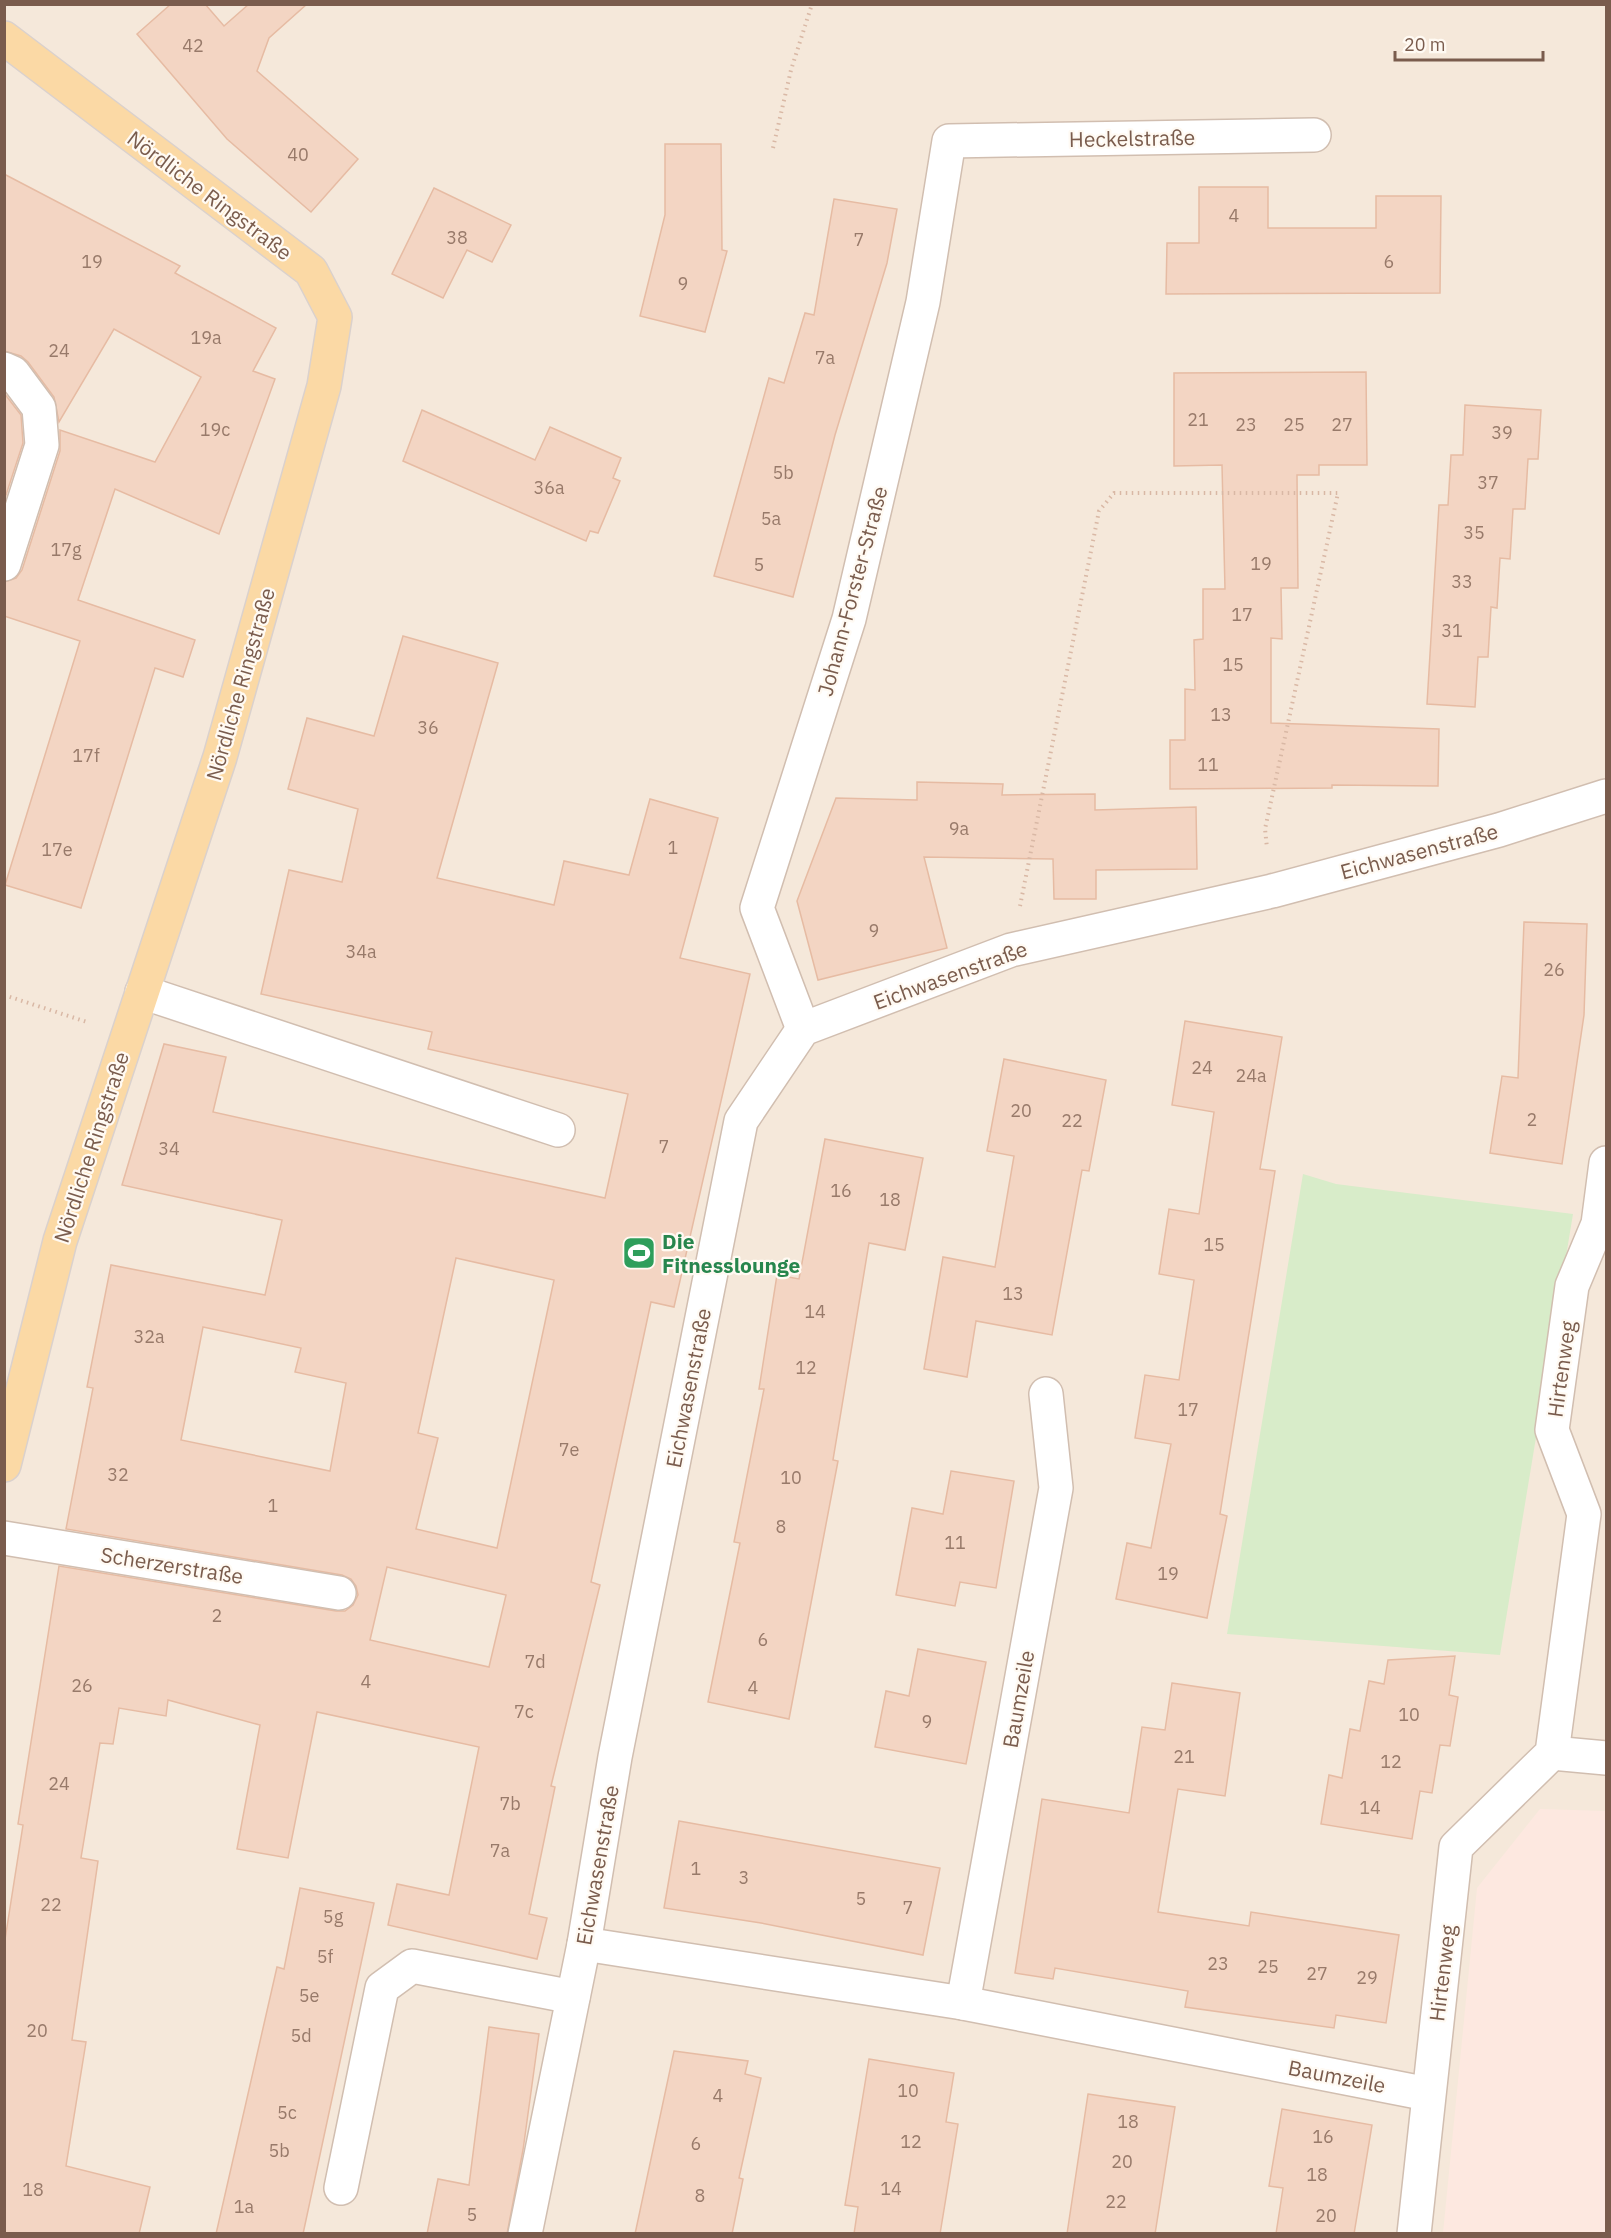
<svg xmlns="http://www.w3.org/2000/svg" width="1611" height="2238" font-family="'IBM Plex Sans',sans-serif">
<rect width="100%" height="100%" fill="#fdf6ec"/>
<rect fill="#f5e8da" x="5" y="5" width="1601" height="2228"/>
<path fill="#fde8e0" d="M 1540,1809 L 1606,1811 L 1606,2233 L 1443,2233 L 1477,1888 Z"/>
<path fill="#d8ecc9" d="M 1303,1174 L 1336,1184 L 1573,1214 L 1500,1655 L 1227,1634 Z"/>
<g fill="#f3d5c3" stroke="#e6bba3" stroke-width="1.5" fill-rule="evenodd">
<path d="M 171,4 L 205,4 L 224,26 L 249,4 L 307,4 L 269,38 L 257,71 L 358,159 L 311,212 L 227,139 L 137,34 Z"/>
<path d="M 665,144 L 721,144 L 722,250 L 727,251 L 705,332 L 640,316 L 665,215 Z"/>
<path d="M 4,174 L 180,266 L 175,273 L 276,328 L 253,371 L 275,379 L 219,534 L 115,489 L 78,600 L 195,640 L 183,677 L 155,668 L 81,908 L 5,885 L 80,641 L 4,616 L 4,582 L 16,578 L 22,570 L 60,451 L 60,430 L 155,462 L 201,377 L 114,329 L 59,422 L 54,397 L 28,362 L 21,356 L 4,351 Z"/>
<path d="M 1199,187 L 1268,187 L 1268,228 L 1376,228 L 1376,196 L 1441,196 L 1440,293 L 1166,294 L 1167,243 L 1199,243 Z"/>
<path d="M 434,188 L 511,225 L 492,262 L 467,250 L 443,298 L 392,274 Z"/>
<path d="M 834,199 L 897,209 L 887,263 L 835,435 L 793,597 L 714,576 L 769,378 L 784,383 L 805,313 L 814,315 Z"/>
<path d="M 1366,372 L 1367,465 L 1319,465 L 1319,475 L 1297,475 L 1298,588 L 1281,588 L 1282,639 L 1271,638 L 1271,723 L 1439,729 L 1438,786 L 1332,785 L 1332,788 L 1170,789 L 1170,740 L 1185,740 L 1185,689 L 1195,690 L 1194,640 L 1203,639 L 1203,589 L 1225,589 L 1222,465 L 1174,466 L 1174,373 Z"/>
<path d="M 4,393 L 21,415 L 23,443 L 4,501 Z"/>
<path d="M 1465,405 L 1541,410 L 1538,459 L 1528,459 L 1525,509 L 1513,509 L 1510,559 L 1500,558 L 1497,608 L 1491,607 L 1488,657 L 1478,657 L 1475,707 L 1427,704 L 1439,505 L 1448,505 L 1451,455 L 1463,455 Z"/>
<path d="M 422,410 L 535,460 L 550,427 L 621,458 L 613,478 L 620,481 L 598,533 L 590,531 L 586,541 L 403,461 Z"/>
<path d="M 403,636 L 498,663 L 437,878 L 554,905 L 564,861 L 629,875 L 650,799 L 718,818 L 680,958 L 750,974 L 674,1307 L 651,1302 L 591,1582 L 600,1585 L 551,1786 L 555,1787 L 529,1914 L 547,1918 L 537,1959 L 388,1925 L 397,1884 L 449,1895 L 479,1747 L 317,1712 L 288,1858 L 237,1849 L 260,1725 L 168,1700 L 166,1716 L 119,1708 L 113,1744 L 100,1743 L 81,1858 L 98,1861 L 72,2040 L 86,2042 L 66,2166 L 150,2187 L 139,2234 L 4,2234 L 4,1946 L 23,1825 L 18,1824 L 59,1566 L 336,1611 L 345,1611 L 353,1605 L 358,1595 L 356,1586 L 351,1579 L 342,1575 L 66,1529 L 93,1388 L 87,1387 L 111,1265 L 265,1295 L 282,1220 L 122,1185 L 164,1044 L 226,1057 L 213,1112 L 605,1198 L 628,1094 L 428,1049 L 432,1032 L 261,994 L 289,870 L 342,882 L 358,809 L 288,789 L 307,718 L 374,736 ZM 456,1258 L 554,1280 L 497,1548 L 416,1529 L 438,1438 L 418,1433 ZM 203,1327 L 301,1348 L 295,1372 L 346,1383 L 330,1471 L 181,1440 ZM 387,1567 L 506,1595 L 489,1667 L 370,1640 Z"/>
<path d="M 917,782 L 1003,784 L 1002,795 L 1095,794 L 1095,810 L 1196,807 L 1197,869 L 1096,870 L 1096,899 L 1054,899 L 1053,859 L 924,857 L 947,948 L 818,980 L 797,901 L 836,798 L 917,800 Z"/>
<path d="M 1524,922 L 1587,924 L 1584,1015 L 1562,1164 L 1490,1153 L 1502,1076 L 1518,1078 Z"/>
<path d="M 1185,1021 L 1282,1037 L 1260,1169 L 1275,1171 L 1220,1514 L 1227,1516 L 1207,1618 L 1116,1599 L 1127,1543 L 1151,1548 L 1171,1444 L 1135,1438 L 1145,1375 L 1179,1380 L 1194,1280 L 1159,1274 L 1169,1209 L 1199,1214 L 1214,1112 L 1172,1105 Z"/>
<path d="M 1004,1059 L 1106,1080 L 1089,1171 L 1082,1170 L 1052,1335 L 976,1321 L 967,1377 L 924,1369 L 943,1257 L 995,1267 L 1014,1156 L 987,1151 Z"/>
<path d="M 825,1139 L 923,1158 L 905,1250 L 869,1243 L 833,1460 L 838,1461 L 789,1719 L 708,1702 L 740,1543 L 734,1542 L 764,1389 L 759,1389 L 777,1275 L 799,1279 Z"/>
<path d="M 951,1471 L 1014,1481 L 996,1588 L 960,1582 L 955,1606 L 896,1595 L 912,1508 L 943,1514 Z"/>
<path d="M 918,1649 L 986,1662 L 966,1764 L 875,1747 L 886,1691 L 909,1696 Z"/>
<path d="M 1455,1656 L 1449,1695 L 1458,1697 L 1450,1746 L 1440,1745 L 1432,1793 L 1420,1791 L 1412,1839 L 1321,1824 L 1329,1775 L 1342,1778 L 1350,1729 L 1360,1731 L 1369,1681 L 1384,1684 L 1388,1660 Z"/>
<path d="M 1172,1683 L 1240,1693 L 1225,1796 L 1178,1789 L 1158,1912 L 1249,1926 L 1251,1912 L 1399,1935 L 1386,2023 L 1336,2015 L 1334,2028 L 1185,2007 L 1188,1991 L 1055,1968 L 1053,1979 L 1015,1973 L 1042,1799 L 1129,1813 L 1142,1727 L 1165,1730 Z"/>
<path d="M 679,1821 L 940,1868 L 923,1955 L 761,1923 L 664,1908 Z"/>
<path d="M 300,1888 L 374,1903 L 303,2234 L 216,2234 L 277,1967 L 284,1969 Z"/>
<path d="M 489,2027 L 539,2034 L 523,2150 L 507,2234 L 427,2234 L 438,2179 L 469,2185 Z"/>
<path d="M 674,2051 L 748,2061 L 745,2074 L 761,2078 L 739,2178 L 743,2179 L 732,2234 L 635,2234 Z"/>
<path d="M 869,2059 L 954,2073 L 946,2122 L 958,2124 L 940,2234 L 854,2234 L 858,2207 L 845,2205 Z"/>
<path d="M 1088,2094 L 1175,2107 L 1155,2234 L 1067,2234 Z"/>
<path d="M 1282,2109 L 1372,2125 L 1354,2234 L 1276,2234 L 1283,2188 L 1269,2186 Z"/>
</g>
<g fill="none" stroke-linecap="round" stroke-linejoin="round">
<defs>
<g id="minor">
<path d="M 4,369 L 13,373 L 39,408 L 42,445 L 4,564"/>
<path d="M 142,992 L 558,1130"/>
<path d="M 803,1029 L 757,908 L 849,619 L 923,302 L 949,141 L 1314,135"/>
<path d="M 4,1538 L 339,1593"/>
<path d="M 1552,1753 L 1606,1758"/>
<path d="M 584,1944 L 963,2003 L 1428,2094"/>
<path d="M 963,2003 L 1056,1488 L 1046,1394"/>
<path d="M 341,2188 L 382,1988 L 412,1966 L 573,1997"/>
<path d="M 525,2234 L 584,1944 L 615,1757 L 741,1121 L 803,1029 L 1011,950 L 1272,891 L 1499,830 L 1606,796"/>
<path d="M 1414,2234 L 1456,1847 L 1552,1753 L 1584,1514 L 1552,1430 L 1572,1286 L 1598,1224 L 1606,1163"/>
</g>
<path id="major" d="M 4,38 L 311,271 L 335,317 L 324,386 L 220,757 L 60,1241 L 4,1465"/>
</defs>
<use href="#minor" stroke="#d1beb0" stroke-width="36"/>
<use href="#major" stroke="#dad1cd" stroke-width="36"/>
<g stroke="#d9b8a5" stroke-width="4" stroke-dasharray="1.5 4.5" stroke-linecap="butt">
<path d="M 773,148 L 791,70 L 812,4"/>
<path d="M 1020,906 L 1099,511 L 1114,493 L 1338,493 L 1265,829 L 1267,848"/>
<path d="M 4,995 L 87,1022"/>
</g>
<use href="#minor" stroke="#fff" stroke-width="33"/>
<use href="#major" stroke="#fbd9a5" stroke-width="33"/>
</g>
<defs>
<symbol id="stadium-square" viewBox="-11 -11 22 22"><rect x="-9" y="-9" width="18" height="18" rx="4" fill="#2e9e5b" stroke="#fffaf3"/><path d="M0-5a6.5 5 0 1 0 0 10a6.5 5 0 1 0 0-10ZM-3.5-1.8h7v3.6h-7Z" fill="#fff"/></symbol>
</defs>
<g fill-rule="evenodd">
<use href="#stadium-square" x="620" y="1234" width="38" height="38"/>
</g>
<g text-anchor="middle" dominant-baseline="central" stroke-width="4.5" stroke-linejoin="round" paint-order="stroke">
<g font-size="18" fill="#987a6a">
<text x="193" y="45">42</text>
<text x="298" y="154">40</text>
<text x="1234" y="215">4</text>
<text x="457" y="237">38</text>
<text x="859" y="239">7</text>
<text x="92" y="261">19</text>
<text x="1389" y="261">6</text>
<text x="683" y="283">9</text>
<text x="206" y="337">19a</text>
<text x="59" y="350">24</text>
<text x="825" y="357">7a</text>
<text x="1198" y="419">21</text>
<text x="1246" y="424">23</text>
<text x="1294" y="424">25</text>
<text x="1342" y="424">27</text>
<text x="215" y="429">19c</text>
<text x="1502" y="432">39</text>
<text x="783" y="472">5b</text>
<text x="1488" y="482">37</text>
<text x="549" y="487">36a</text>
<text x="771" y="518">5a</text>
<text x="1474" y="532">35</text>
<text x="66" y="549">17g</text>
<text x="1261" y="563">19</text>
<text x="759" y="564">5</text>
<text x="1462" y="581">33</text>
<text x="1242" y="614">17</text>
<text x="1452" y="630">31</text>
<text x="1233" y="664">15</text>
<text x="1221" y="714">13</text>
<text x="428" y="727">36</text>
<text x="86" y="755">17f</text>
<text x="1208" y="764">11</text>
<text x="959" y="828">9a</text>
<text x="673" y="847">1</text>
<text x="57" y="849">17e</text>
<text x="874" y="930">9</text>
<text x="361" y="951">34a</text>
<text x="1554" y="969">26</text>
<text x="1202" y="1067">24</text>
<text x="1251" y="1075">24a</text>
<text x="1021" y="1110">20</text>
<text x="1532" y="1119">2</text>
<text x="1072" y="1120">22</text>
<text x="664" y="1146">7</text>
<text x="169" y="1148">34</text>
<text x="841" y="1190">16</text>
<text x="890" y="1199">18</text>
<text x="1214" y="1244">15</text>
<text x="1013" y="1293">13</text>
<text x="815" y="1311">14</text>
<text x="149" y="1336">32a</text>
<text x="806" y="1367">12</text>
<text x="1188" y="1409">17</text>
<text x="569" y="1449">7e</text>
<text x="118" y="1474">32</text>
<text x="791" y="1477">10</text>
<text x="273" y="1505">1</text>
<text x="781" y="1526">8</text>
<text x="955" y="1542">11</text>
<text x="1168" y="1573">19</text>
<text x="217" y="1615">2</text>
<text x="763" y="1639">6</text>
<text x="535" y="1661">7d</text>
<text x="366" y="1681">4</text>
<text x="82" y="1685">26</text>
<text x="753" y="1687">4</text>
<text x="524" y="1711">7c</text>
<text x="1409" y="1714">10</text>
<text x="927" y="1721">9</text>
<text x="1184" y="1756">21</text>
<text x="1391" y="1761">12</text>
<text x="59" y="1783">24</text>
<text x="510" y="1803">7b</text>
<text x="1370" y="1807">14</text>
<text x="500" y="1850">7a</text>
<text x="696" y="1868">1</text>
<text x="744" y="1877">3</text>
<text x="861" y="1898">5</text>
<text x="51" y="1904">22</text>
<text x="908" y="1907">7</text>
<text x="333" y="1916">5g</text>
<text x="325" y="1956">5f</text>
<text x="1218" y="1963">23</text>
<text x="1268" y="1966">25</text>
<text x="1317" y="1973">27</text>
<text x="1367" y="1977">29</text>
<text x="309" y="1995">5e</text>
<text x="37" y="2030">20</text>
<text x="301" y="2035">5d</text>
<text x="908" y="2090">10</text>
<text x="718" y="2095">4</text>
<text x="287" y="2112">5c</text>
<text x="1128" y="2121">18</text>
<text x="1323" y="2136">16</text>
<text x="911" y="2141">12</text>
<text x="696" y="2143">6</text>
<text x="279" y="2150">5b</text>
<text x="1122" y="2161">20</text>
<text x="1317" y="2174">18</text>
<text x="891" y="2188">14</text>
<text x="33" y="2189">18</text>
<text x="700" y="2195">8</text>
<text x="1116" y="2201">22</text>
<text x="244" y="2206">1a</text>
<text x="472" y="2214">5</text>
<text x="1326" y="2215">20</text>
</g>
<g font-size="21" fill="#7a5c4d" stroke="#fffaf3">
<text transform="translate(1132 138) rotate(-1)">Heckelstraße</text>
<text transform="translate(210 195) rotate(37)">Nördliche Ringstraße</text>
<text transform="translate(852 591) rotate(-75)">Johann-Forster-Straße</text>
<text transform="translate(240 684) rotate(-74)">Nördliche Ringstraße</text>
<text transform="translate(1419 851) rotate(-15)">Eichwasenstraße</text>
<text transform="translate(950 975) rotate(-20)">Eichwasenstraße</text>
<text transform="translate(91 1147) rotate(-72)">Nördliche Ringstraße</text>
<text transform="translate(1561 1369) rotate(-82)">Hirtenweg</text>
<text transform="translate(688 1388) rotate(-79)">Eichwasenstraße</text>
<text transform="translate(172 1565) rotate(9)">Scherzerstraße</text>
<text transform="translate(1018 1699) rotate(-80)">Baumzeile</text>
<text transform="translate(597 1865) rotate(-80)">Eichwasenstraße</text>
<text transform="translate(1442 1973) rotate(-83)">Hirtenweg</text>
<text transform="translate(1337 2076) rotate(11)">Baumzeile</text>
</g>
<g font-size="21" font-weight="bold" fill="#27864d" stroke="#fffaf3" text-anchor="start">
<text x="662" y="1241">Die<tspan x="662" dy="24">Fitnesslounge</tspan></text>
</g>
</g>
<rect width="1611" height="2238" fill="none" stroke="#7a5c4d" stroke-width="12"/>
<path d="M1395 51v9h148v-9" fill="none" stroke="#7a5c4d" stroke-width="3"/>
<text x="1404" y="51" font-size="18" fill="#7a5c4d" stroke="#fffaf3" stroke-width="4.5" paint-order="stroke">20 m</text>
</svg>
